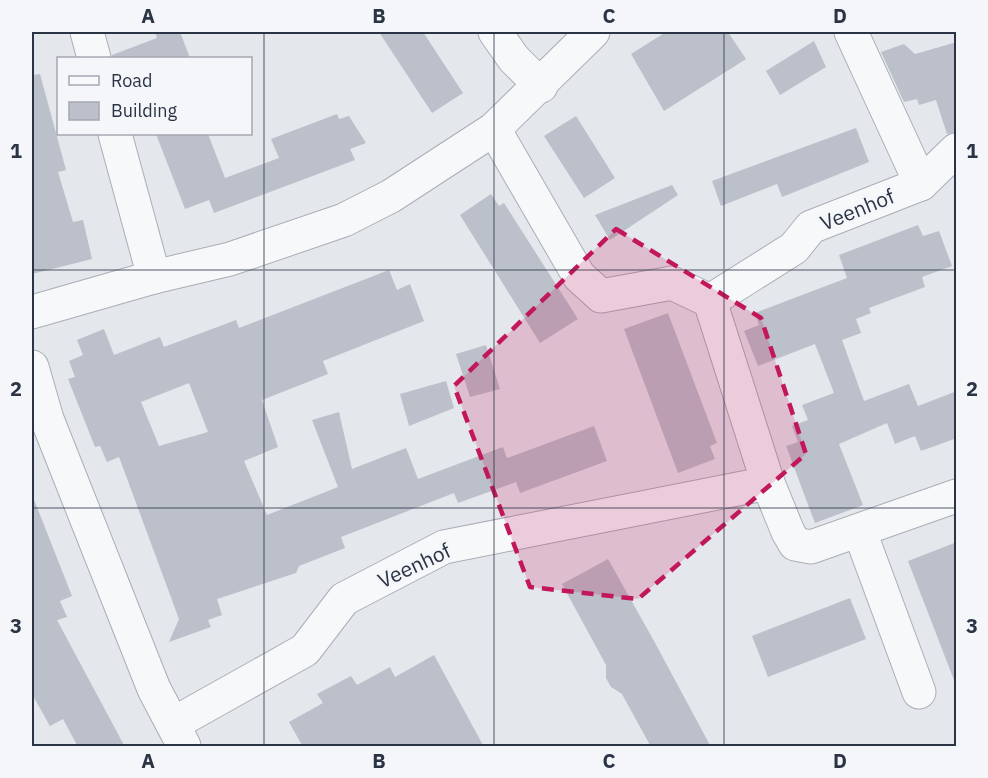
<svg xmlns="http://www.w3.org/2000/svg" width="988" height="778" font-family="'IBM Plex Sans',sans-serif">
<rect width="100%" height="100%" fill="#e4e7ec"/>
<g fill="#bbc0ca" fill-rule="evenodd">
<path d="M 155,32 L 180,32 L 190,58 L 112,58 L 112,55 L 157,38 Z"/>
<path d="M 379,32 L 423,32 L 463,93 L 432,113 Z"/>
<path d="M 666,32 L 728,32 L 746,59 L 664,111 L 631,54 Z"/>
<path d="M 814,41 L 826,67 L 780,95 L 766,71 Z"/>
<path d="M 957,42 L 957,132 L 947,134 L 936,100 L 919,105 L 917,99 L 904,102 L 881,52 L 904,44 L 915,54 Z"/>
<path d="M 40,74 L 66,170 L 58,172 L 73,222 L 83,220 L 92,259 L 32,274 L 32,75 Z"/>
<path d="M 337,114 L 339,119 L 349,116 L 366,143 L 350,149 L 355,160 L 214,213 L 209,200 L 185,209 L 156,134 L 208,134 L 225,178 L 279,158 L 271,139 Z"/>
<path d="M 576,116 L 615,178 L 584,198 L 544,136 Z"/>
<path d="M 856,128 L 869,162 L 782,197 L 777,184 L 721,206 L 712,181 Z"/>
<path d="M 672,185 L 678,195 L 610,240 L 595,215 Z"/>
<path d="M 491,194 L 499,206 L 504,203 L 578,319 L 540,343 L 460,215 Z"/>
<path d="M 918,225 L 923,236 L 939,231 L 952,266 L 922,277 L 925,287 L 869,308 L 871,313 L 856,319 L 861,333 L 842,340 L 864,401 L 909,384 L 918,406 L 957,391 L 957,438 L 921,451 L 915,436 L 895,444 L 887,423 L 839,444 L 863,505 L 815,523 L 786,446 L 798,442 L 792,426 L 808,420 L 802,405 L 834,393 L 815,344 L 758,366 L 744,331 L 759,325 L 755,313 L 847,278 L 839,255 Z"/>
<path d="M 389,270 L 397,290 L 410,284 L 424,321 L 323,361 L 328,374 L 262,400 L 278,447 L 244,461 L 267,515 L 338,487 L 312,420 L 339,412 L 352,469 L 406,448 L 418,479 L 503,447 L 507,458 L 594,426 L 607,461 L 520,493 L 516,482 L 458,503 L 454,493 L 341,537 L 345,548 L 299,566 L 296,573 L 217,599 L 222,615 L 208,620 L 211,627 L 169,642 L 179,619 L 119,457 L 107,462 L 100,446 L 95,447 L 68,379 L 75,377 L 69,361 L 83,355 L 77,340 L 104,329 L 114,355 L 160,337 L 164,347 L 236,320 L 239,328 ZM 189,383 L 208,432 L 159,446 L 141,402 Z"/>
<path d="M 668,313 L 717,443 L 710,446 L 715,459 L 678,473 L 624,329 Z"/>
<path d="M 486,345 L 500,389 L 470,397 L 456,354 Z"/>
<path d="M 446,381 L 454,408 L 409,426 L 400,394 Z"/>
<path d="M 33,497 L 72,596 L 60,601 L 67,617 L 57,620 L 125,747 L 78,747 L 63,719 L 50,726 L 32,694 Z"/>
<path d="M 957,542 L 957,679 L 954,680 L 908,561 Z"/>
<path d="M 608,559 L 654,641 L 711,747 L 651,747 L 622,694 L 611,687 L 606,678 L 606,665 L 562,584 Z"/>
<path d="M 850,598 L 866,639 L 768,677 L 752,636 Z"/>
<path d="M 434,655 L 484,747 L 303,747 L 289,722 L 323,703 L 317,694 L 351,676 L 357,685 L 390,667 L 395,677 Z"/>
</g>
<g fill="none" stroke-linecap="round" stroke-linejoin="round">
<defs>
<g id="minor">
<path d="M 87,32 L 94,58"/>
<path d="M 495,32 L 514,59 L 541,86"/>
<path d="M 851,32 L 921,184"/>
<path d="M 494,129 L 579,276 L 601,296 L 672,283 L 710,301 L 768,483 L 788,532 L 795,544 L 811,547 L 956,496"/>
<path d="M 115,134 L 154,277"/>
<path d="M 710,301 L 794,248 L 811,227 L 921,184 L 956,150"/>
<path d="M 32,312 L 154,277 L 230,259 L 344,220 L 391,196 L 494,129 L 593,32"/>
<path d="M 32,367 L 47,419 L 154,689 L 184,746"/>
<path d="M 860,532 L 919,692"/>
<path d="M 173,724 L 305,650 L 344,599 L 444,547 L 768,483"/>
</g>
</defs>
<use href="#minor" stroke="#a9aeb7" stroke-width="35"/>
<use href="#minor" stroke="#f7f8fa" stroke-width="33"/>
</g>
<path fill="#c2185b" fill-opacity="0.2" stroke="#c2185b" stroke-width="4.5" stroke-dasharray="12 8" stroke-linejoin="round" d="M 616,229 L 761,318 L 806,454 L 638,599 L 530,587 L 454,386 Z"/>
<path fill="none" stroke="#2b3445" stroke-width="1.5" stroke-opacity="0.55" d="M 264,32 L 264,746M 494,32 L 494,746M 724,32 L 724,746M 32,270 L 956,270M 32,508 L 956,508"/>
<g text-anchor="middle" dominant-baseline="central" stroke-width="6" stroke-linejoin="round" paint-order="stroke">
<g font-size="21" fill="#2b3445" stroke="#f4f6f9">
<text transform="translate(857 209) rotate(-22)">Veenhof</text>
<text transform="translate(414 565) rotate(-25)">Veenhof</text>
</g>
</g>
<rect width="988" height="778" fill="none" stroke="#f4f6f9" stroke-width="66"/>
<rect x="57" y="57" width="195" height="78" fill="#f4f6f9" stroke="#a4a8b1" stroke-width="1.5"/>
<rect x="69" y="76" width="30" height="9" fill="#f7f8fa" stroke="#a4a8b1" stroke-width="1.5"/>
<text x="111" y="87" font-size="18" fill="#2b3445">Road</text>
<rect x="69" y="102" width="30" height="18" fill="#bbc0ca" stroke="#a4a8b1" stroke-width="1.5"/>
<text x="111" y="117" font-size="18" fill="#2b3445">Building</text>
<rect x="33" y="33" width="922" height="712" fill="none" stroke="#2b3445" stroke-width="2"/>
<g font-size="20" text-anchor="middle" font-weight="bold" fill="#2b3445">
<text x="148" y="23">A</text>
<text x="379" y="23">B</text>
<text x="609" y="23">C</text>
<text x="840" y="23">D</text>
<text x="16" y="158">1</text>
<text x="972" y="158">1</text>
<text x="16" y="396">2</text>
<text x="972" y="396">2</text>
<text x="16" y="633">3</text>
<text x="972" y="633">3</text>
<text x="148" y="768">A</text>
<text x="379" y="768">B</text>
<text x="609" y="768">C</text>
<text x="840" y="768">D</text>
</g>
</svg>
